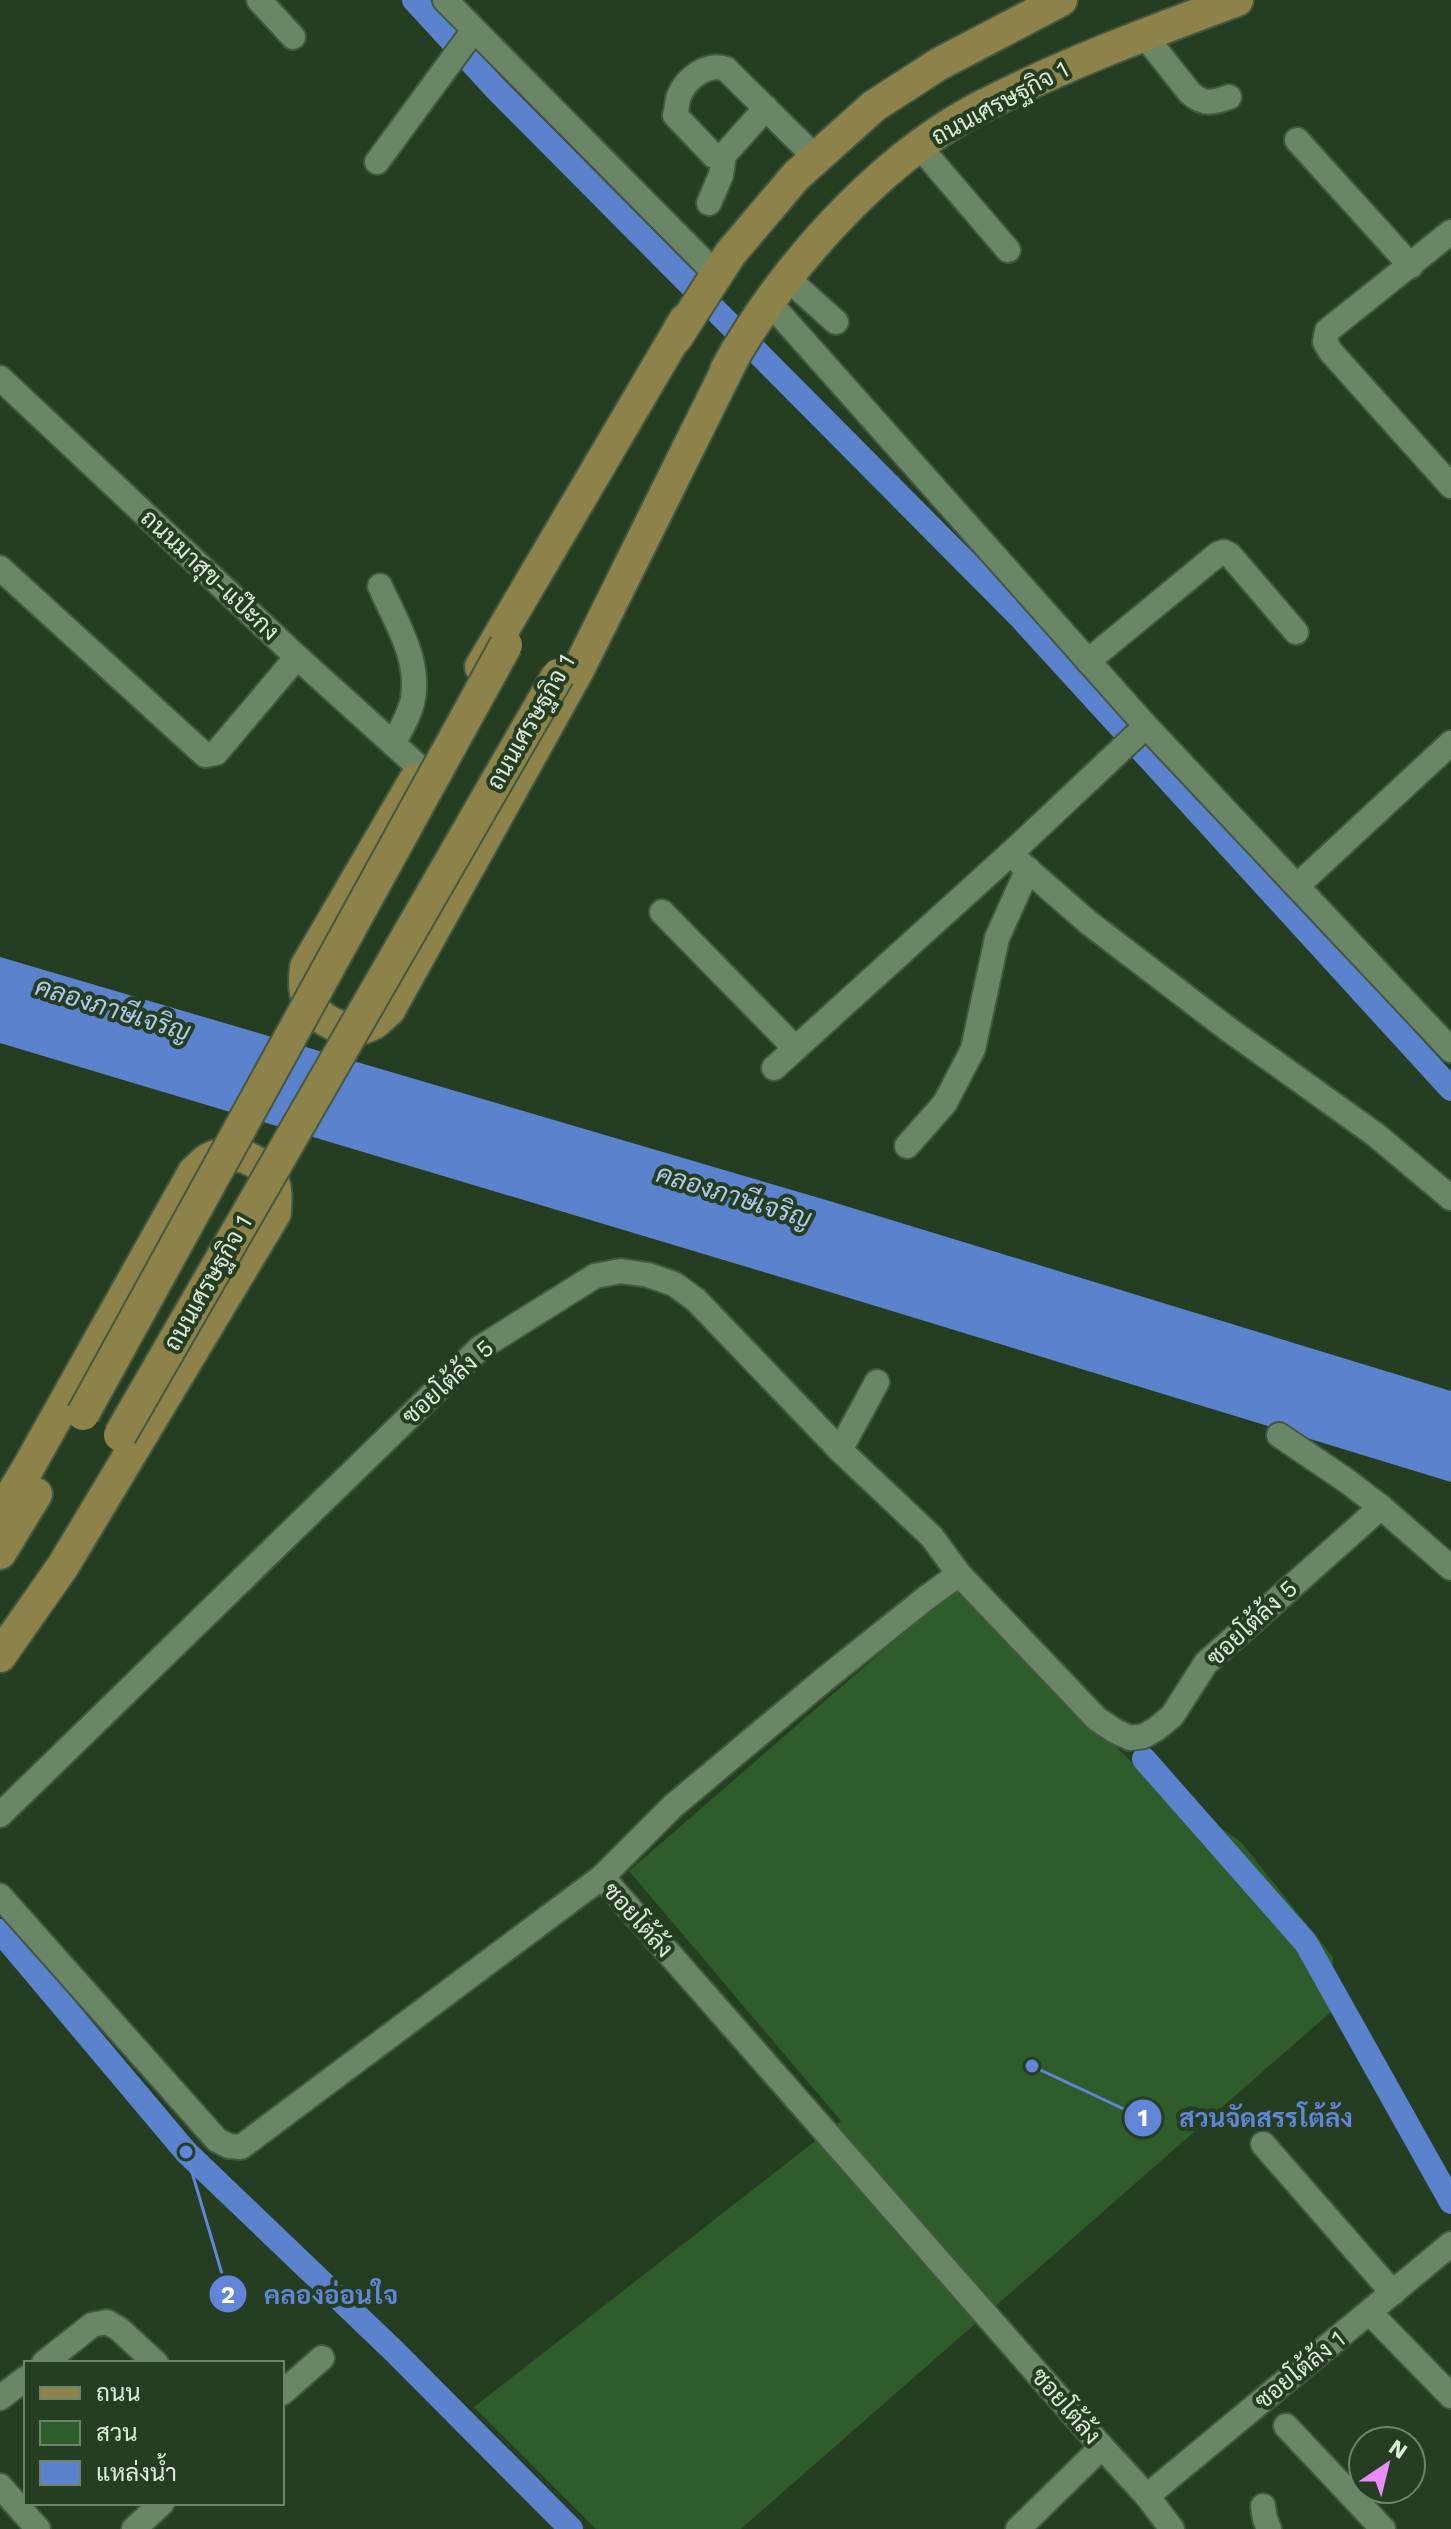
<svg xmlns="http://www.w3.org/2000/svg" width="1451" height="2529" font-family="'Work Sans',Sarabun,sans-serif">
<rect width="100%" height="100%" fill="#253e22"/>
<path fill="#2f5c2b" d="M 954,1589 L 1144,1774 L 1241,1842 L 1333,1957 L 1332,2011 L 741,2529 L 596,2529 L 474,2407 L 841,2121 L 629,1871 Z"/>
<path fill="#5b83cd" d="M 0,957 L 826,1200 L 1451,1391 L 1451,1482 L 797,1282 L 0,1043 Z"/>
<g fill="none" stroke-linecap="round" stroke-linejoin="round">
<g stroke="#5b83cd" stroke-width="24">
<path d="M 414,0 L 494,87 L 1020,617 L 1451,1089"/>
<path d="M 1144,1759 L 1306,1943 L 1451,2202"/>
<path d="M 0,1931 L 186,2152 L 395,2352 L 571,2529"/>
</g>
<defs>
<g id="minor">
<path d="M 259,0 L 293,37"/>
<path d="M 445,0 L 716,274"/>
<path d="M 1144,35 L 1190,93 C 1204,105 1212,103 1229,97"/>
<path d="M 1297,140 L 1411,266"/>
<path d="M 919,146 L 1008,250"/>
<path d="M 724,155 L 714,156 L 675,115 C 677,109 677,101 679,96 C 686,78 708,62 726,69 L 816,158"/>
<path d="M 377,162 L 474,30"/>
<path d="M 709,203 L 721,175 L 724,155 L 766,108"/>
<path d="M 1451,232 L 1327,331 L 1325,342 L 1331,352 L 1451,486"/>
<path d="M 787,278 L 836,322"/>
<path d="M 769,302 L 1146,726 L 1451,1050"/>
<path d="M 0,378 L 297,657 L 421,769"/>
<path d="M 0,568 L 205,755 L 216,753 L 297,657"/>
<path d="M 380,586 C 395,620 420,659 413,698 C 411,713 400,730 393,744"/>
<path d="M 1088,661 L 1218,554 L 1224,552 L 1230,555 L 1296,632"/>
<path d="M 1010,854 L 1089,923 L 1228,1029 L 1376,1135 L 1451,1198"/>
<path d="M 1298,885 L 1451,743"/>
<path d="M 662,912 L 795,1048"/>
<path d="M 774,1068 L 1010,854 L 1146,726"/>
<path d="M 907,1146 L 945,1103 L 973,1049 L 997,938 L 1028,869"/>
<path d="M 1279,1435 L 1347,1481 L 1381,1507"/>
<path d="M 840,1450 L 877,1382"/>
<path d="M 0,1815 L 480,1348 L 595,1276 L 621,1271 L 648,1275 L 674,1284 L 696,1300 L 840,1450 L 932,1537 L 959,1574 L 1097,1719 L 1115,1731 L 1130,1738 L 1144,1736 L 1156,1729 L 1172,1716 L 1206,1663 L 1381,1507 L 1451,1568"/>
<path d="M 602,1877 L 1102,2447 L 1147,2496 L 1172,2529"/>
<path d="M 0,1896 L 217,2140 L 229,2146 L 241,2147 L 602,1877 L 673,1806 L 826,1678 L 926,1598 L 959,1574"/>
<path d="M 1263,2144 L 1393,2293"/>
<path d="M 1370,2313 L 1451,2396"/>
<path d="M 44,2363 L 92,2325 L 107,2322 L 119,2329 L 156,2363"/>
<path d="M 282,2393 L 322,2358"/>
<path d="M 0,2398 L 26,2378"/>
<path d="M 1286,2426 L 1383,2529"/>
<path d="M 0,2486 L 38,2529"/>
<path d="M 1147,2496 L 1451,2244"/>
<path d="M 1263,2506 L 1265,2519 L 1269,2529"/>
<path d="M 134,2529 L 162,2503"/>
<path d="M 1018,2529 L 1102,2447"/>
</g>
<g id="major">
<path d="M 676,338 L 730,254 L 796,176 L 874,106 L 939,64 L 1061,0"/>
<path d="M 726,370 C 780,272 875,164 975,110 C 1059,66 1148,33 1237,0"/>
<path d="M 481,667 L 685,320"/>
<path d="M 415,780 L 306,967 C 305,976 304,985 306,993 C 313,1021 349,1038 374,1023 C 379,1019 384,1014 389,1010 L 579,668 L 736,352"/>
<path d="M 0,1514 L 28,1468 L 194,1172 C 199,1168 204,1162 209,1159 C 231,1147 263,1159 273,1182 C 277,1192 275,1202 275,1213 L 63,1566 L 0,1656"/>
<path d="M 0,1553 L 36,1494"/>
</g>
</defs>
<use href="#minor" stroke="#425840" stroke-width="28"/>
<use href="#major" stroke="#425840" stroke-width="36"/>
<use href="#minor" stroke="#6b8667" stroke-width="24"/>
<use href="#major" stroke="#8d824a" stroke-width="32"/>
<defs>
<g id="major-bridge">
<path d="M 83,1414 L 506,645"/>
<path d="M 120,1435 L 558,675"/>
</g>
</defs>
<use href="#major-bridge" stroke="#425840" stroke-width="36" stroke-linecap="butt"/>
<use href="#major-bridge" stroke="#8d824a" stroke-width="32"/>
</g>
<g text-anchor="middle" dominant-baseline="central" stroke-width="8" stroke-linejoin="round" paint-order="stroke">
<g font-size="24" fill="#dcebda" stroke="#253e22">
<text transform="translate(1000 103) rotate(-28)">ถนนเศรษฐกิจ 1</text>
<text transform="translate(210 575) rotate(43)">ถนนมาสุข-แป๊ะกง</text>
<text transform="translate(531 722) rotate(-60)">ถนนเศรษฐกิจ 1</text>
<text transform="translate(208 1283) rotate(-60)">ถนนเศรษฐกิจ 1</text>
<text transform="translate(448 1382) rotate(-42)">ซอยโต้ล้ง 5</text>
<text transform="translate(1252 1623) rotate(-43)">ซอยโต้ล้ง 5</text>
<text transform="translate(638 1920) rotate(48)">ซอยโต้ล้ง</text>
<text transform="translate(1300 2370) rotate(-39)">ซอยโต้ล้ง 1</text>
<text transform="translate(1066 2406) rotate(49)">ซอยโต้ล้ง</text>
</g>
<g font-size="26" font-style="italic" fill="#b2c8ef" stroke="#253e22">
<text transform="translate(113 1009) rotate(17)">คลองภาษีเจริญ</text>
<text transform="translate(734 1196) rotate(17)">คลองภาษีเจริญ</text>
</g>
</g>
<path fill="none" stroke="#6085d9" stroke-width="3" d="M1032 2066L1143 2118M186 2152L228 2294"/>
<g fill="#6085d9" stroke="#253e22" stroke-width="3">
<circle cx="1032" cy="2066" r="8"/>
<circle cx="186" cy="2152" r="8"/>
<circle cx="1143" cy="2118" r="20"/>
<circle cx="228" cy="2294" r="20"/>
</g>
<g font-size="24" text-anchor="middle" font-weight="bold" fill="#fff">
<text x="1143" y="2126">1</text>
<text x="228" y="2303">2</text>
</g>
<g font-size="26" text-anchor="middle" font-weight="bold" fill="#6085d9" stroke="#253e22" stroke-width="8" stroke-linejoin="round" paint-order="stroke">
<text x="1266" y="2127">สวนจัดสรรโต้ล้ง</text>
<text x="331" y="2304">คลองอ่อนใจ</text>
</g>
<rect x="24" y="2361" width="260" height="144" fill="#253e22" stroke="#6e836c" stroke-width="2"/>
<rect x="40" y="2387" width="40" height="12" fill="#8d824a" stroke="#6e836c" stroke-width="2"/>
<text x="96" y="2401" font-size="24" fill="#dcebda">ถนน</text>
<rect x="40" y="2421" width="40" height="24" fill="#2f5c2b" stroke="#6e836c" stroke-width="2"/>
<text x="96" y="2441" font-size="24" fill="#dcebda">สวน</text>
<rect x="40" y="2461" width="40" height="24" fill="#5b83cd" stroke="#6e836c" stroke-width="2"/>
<text x="96" y="2481" font-size="24" fill="#dcebda">แหล่งน้ำ</text>
<g transform="translate(1387 2465) rotate(35)"><circle r="38" fill="#253e22" stroke="#6e836c" stroke-width="2"/>
<path d="M0-6L14 30L0 20L-14 30Z" fill="#ec8cfb"/>
<text y="-12" font-size="22" font-weight="bold" text-anchor="middle" fill="#dcebda">N</text>
</g>
</svg>
